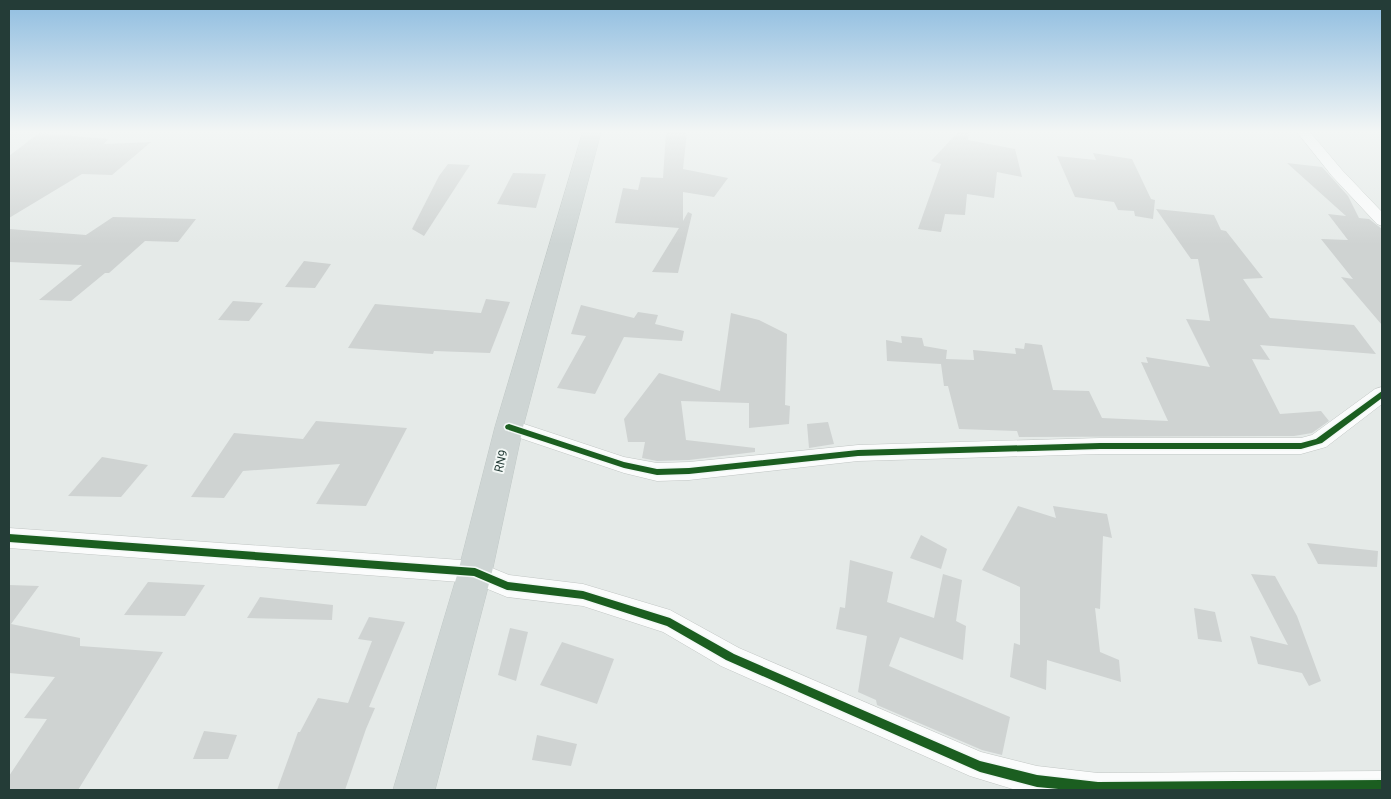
<svg xmlns="http://www.w3.org/2000/svg" width="1391" height="799" font-family="Roboto,sans-serif">
<rect width="100%" height="100%" fill="#e5eae8"/>
<g fill="#cfd3d2">
<path d="M 666,132 L 687,132 L 683,169 L 728,178 L 714,197 L 683,192 L 683,221 L 688,212 L 692,214 L 678,273 L 652,272 L 679,228 L 615,223 L 623,188 L 638,190 L 641,177 L 663,178 Z"/>
<path d="M 958,132 L 969,132 L 968,140 L 1015,149 L 1022,177 L 997,172 L 994,198 L 967,194 L 965,215 L 945,214 L 941,232 L 918,229 L 941,164 L 931,161 Z"/>
<path d="M 39,133 L 108,139 L 104,144 L 151,142 L 112,175 L 82,174 L 9,218 L 9,156 Z"/>
<path d="M 1093,153 L 1132,159 L 1151,199 L 1155,200 L 1153,219 L 1135,216 L 1134,211 L 1118,210 L 1114,202 L 1075,197 L 1057,156 L 1096,160 Z"/>
<path d="M 1287,163 L 1322,167 L 1348,196 L 1359,218 L 1369,219 L 1382,229 L 1382,325 L 1341,277 L 1353,279 L 1321,239 L 1348,240 L 1328,214 L 1346,216 Z"/>
<path d="M 448,164 L 470,165 L 424,236 L 412,229 L 439,176 Z"/>
<path d="M 513,173 L 546,174 L 536,208 L 497,204 Z"/>
<path d="M 1156,209 L 1214,215 L 1221,230 L 1226,231 L 1263,278 L 1243,279 L 1270,318 L 1354,325 L 1376,354 L 1260,345 L 1270,360 L 1252,359 L 1280,414 L 1321,411 L 1329,421 L 1312,433 L 1294,436 L 1019,437 L 1017,431 L 959,429 L 948,386 L 944,386 L 941,364 L 887,361 L 886,340 L 902,343 L 901,336 L 922,338 L 924,346 L 947,350 L 946,359 L 974,360 L 973,350 L 1016,354 L 1015,348 L 1024,349 L 1025,343 L 1042,345 L 1053,390 L 1089,391 L 1102,418 L 1168,421 L 1141,362 L 1148,363 L 1146,357 L 1210,367 L 1186,319 L 1210,321 L 1198,259 L 1191,259 Z"/>
<path d="M 113,217 L 196,219 L 178,242 L 145,241 L 109,273 L 105,273 L 71,301 L 39,300 L 82,265 L 9,262 L 9,229 L 86,235 Z"/>
<path d="M 304,261 L 331,264 L 315,288 L 285,287 Z"/>
<path d="M 486,299 L 510,302 L 490,353 L 434,351 L 433,354 L 348,348 L 375,304 L 481,313 Z"/>
<path d="M 233,301 L 263,303 L 249,321 L 218,320 Z"/>
<path d="M 581,305 L 634,318 L 638,312 L 658,315 L 655,324 L 684,331 L 682,341 L 624,337 L 595,394 L 557,388 L 586,336 L 571,334 Z"/>
<path d="M 731,313 L 759,320 L 787,334 L 785,405 L 790,406 L 789,424 L 749,428 L 749,403 L 681,401 L 686,440 L 755,448 L 755,452 L 689,460 L 657,461 L 642,458 L 645,442 L 628,442 L 624,419 L 659,373 L 720,391 Z"/>
<path d="M 316,421 L 407,428 L 366,506 L 316,504 L 340,464 L 243,471 L 224,498 L 191,497 L 234,433 L 303,439 Z"/>
<path d="M 828,422 L 834,444 L 809,448 L 807,424 Z"/>
<path d="M 102,457 L 148,465 L 121,497 L 68,496 Z"/>
<path d="M 1018,506 L 1056,518 L 1053,506 L 1107,514 L 1112,538 L 1103,536 L 1100,609 L 1095,608 L 1100,652 L 1119,660 L 1121,682 L 1047,660 L 1046,690 L 1010,677 L 1014,643 L 1020,645 L 1020,587 L 982,570 Z"/>
<path d="M 921,535 L 947,549 L 941,569 L 910,558 Z"/>
<path d="M 1307,543 L 1378,551 L 1377,567 L 1318,564 Z"/>
<path d="M 850,560 L 893,572 L 887,602 L 934,618 L 943,574 L 962,580 L 956,621 L 966,626 L 963,660 L 900,637 L 889,666 L 1010,717 L 1002,755 L 982,750 L 877,705 L 876,700 L 858,692 L 867,636 L 836,629 L 840,607 L 845,608 Z"/>
<path d="M 1251,574 L 1275,576 L 1297,616 L 1321,681 L 1309,686 L 1302,673 L 1258,664 L 1250,636 L 1288,645 Z"/>
<path d="M 148,582 L 205,585 L 185,616 L 124,615 Z"/>
<path d="M 9,585 L 39,586 L 11,624 L 80,638 L 80,646 L 163,652 L 78,790 L 9,790 L 9,776 L 47,719 L 24,718 L 55,677 L 9,673 Z"/>
<path d="M 260,597 L 333,605 L 332,620 L 247,618 Z"/>
<path d="M 1194,608 L 1215,612 L 1222,642 L 1198,639 Z"/>
<path d="M 369,617 L 405,622 L 369,707 L 375,708 L 366,729 L 345,790 L 277,790 L 298,732 L 300,732 L 318,698 L 348,703 L 372,641 L 358,639 Z"/>
<path d="M 510,628 L 528,632 L 516,681 L 498,675 Z"/>
<path d="M 562,642 L 614,659 L 597,704 L 540,685 Z"/>
<path d="M 204,731 L 237,735 L 228,759 L 193,759 Z"/>
<path d="M 537,735 L 577,744 L 571,766 L 532,760 Z"/>
</g>
<g fill="none" stroke-linecap="round" stroke-linejoin="round">
<defs>
<g id="minor">
<path d="M 1297,132 L 1310,132 L 1342,170 L 1382,212 L 1382,226 L 1377,224 L 1332,176 Z"/>
<path d="M 1382,387 L 1382,404 L 1326,447 L 1301,454 L 1100,454 L 858,461 L 689,480 L 657,481 L 624,473 L 502,432 L 499,427 L 502,422 L 509,419 L 624,457 L 657,463 L 689,462 L 858,445 L 1100,438 L 1301,438 L 1312,435 L 1375,389 Z"/>
<path d="M 9,528 L 475,561 L 509,575 L 583,584 L 670,610 L 739,648 L 981,752 L 1037,766 L 1098,773 L 1382,771 L 1382,790 L 1016,790 L 970,776 L 721,666 L 663,632 L 583,606 L 507,597 L 473,583 L 9,548 Z"/>
</g>
<path id="primary" d="M 583,132 L 601,132 L 523,427 L 492,572 L 435,790 L 393,790 L 458,572 L 495,427 Z"/>
</defs>
<use href="#minor" stroke="#c2c7c5" stroke-width="1"/>
<use href="#primary" stroke="#c1c9c7" stroke-width="1"/>
<use href="#minor" fill="#fbfcfc" fill-rule="evenodd"/>
<use href="#primary" fill="#ced5d4" fill-rule="evenodd"/>
<defs>
<g id="cycleway">
<path d="M 1382,391 L 1382,398 L 1322,443 L 1301,449 L 1100,449 L 858,456 L 689,474 L 657,475 L 624,468 L 506,429 L 505,427 L 506,425 L 509,424 L 624,462 L 657,469 L 689,468 L 858,450 L 1100,443 L 1301,443 L 1316,439 Z"/>
<path d="M 9,534 L 475,568 L 508,582 L 583,591 L 670,618 L 734,654 L 980,761 L 1037,775 L 1098,782 L 1382,780 L 1382,790 L 1069,790 L 1037,787 L 980,772 L 726,660 L 667,626 L 583,599 L 507,590 L 474,576 L 9,542 Z"/>
</g>
</defs>
<use href="#cycleway" stroke="#f3f8f6" stroke-width="3"/>
<use href="#cycleway" fill="#1b5e20" fill-rule="evenodd"/>
</g>
<linearGradient id="sky" x2="0" y2="1"><stop stop-color="#8fbde0"/><stop offset="0.54" stop-color="#f3f6f5"/><stop offset="1" stop-color="#f3f6f5" stop-opacity="0"/></linearGradient>
<rect width="1391" height="244" fill="url(#sky)"/>
<g text-anchor="middle" dominant-baseline="central" stroke-width="4" stroke-linejoin="round" paint-order="stroke">
<g font-size="12" fill="#243c37" stroke="#f3f8f6">
<text transform="translate(501 461) rotate(-77)">RN9</text>
</g>
</g>
<rect width="1391" height="799" fill="none" stroke="#243c37" stroke-width="20"/>
</svg>
